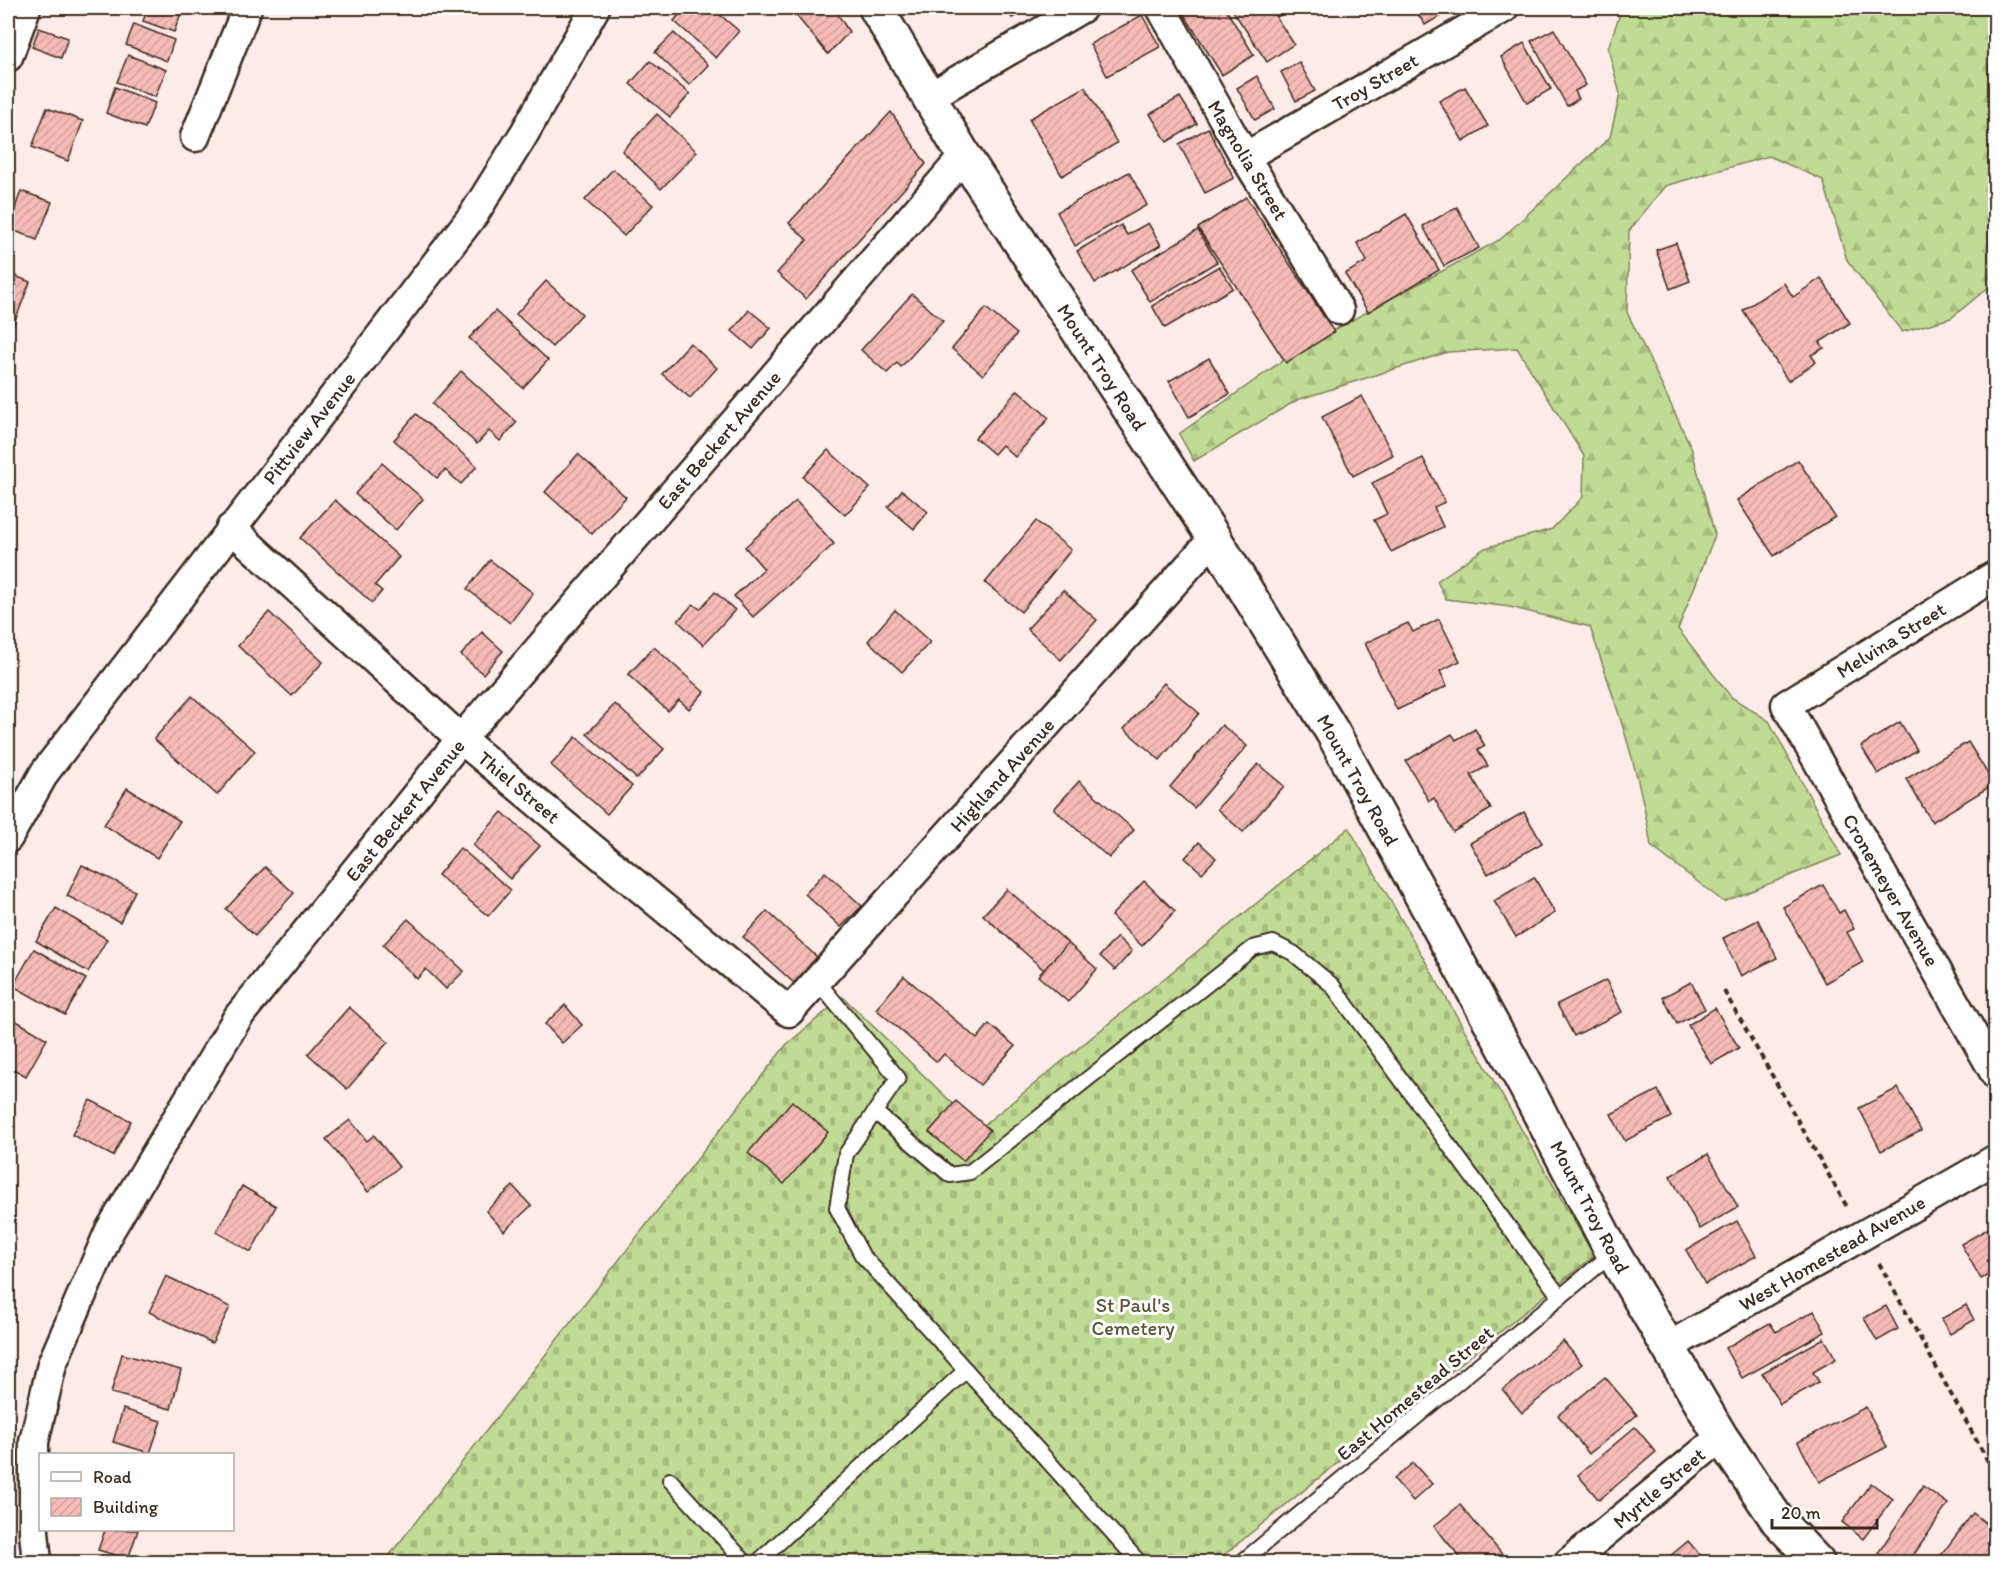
<svg xmlns="http://www.w3.org/2000/svg" width="2003" height="1570" font-family="Itim,sans-serif">
<defs>
<pattern id="forest-firs" width="22" height="20" patternUnits="userSpaceOnUse" patternTransform="scale(1.5)"><rect width="22" height="20" fill="#c0dc94"/><path d="M5 1l3.5 6h-7zM16 11l3.5 6h-7z" fill="#a6bd7f"/></pattern>
<pattern id="cemetery-stones" width="16" height="16" patternUnits="userSpaceOnUse" patternTransform="scale(1.5)"><rect width="16" height="16" fill="#c0dc94"/><path d="M2 7V4a2 2 0 0 1 4 0v3zM10 15v-3a2 2 0 0 1 4 0v3z" fill="#a6bd7f"/></pattern>
<pattern id="building-hatch" width="6" height="6" patternUnits="userSpaceOnUse" patternTransform="scale(1.5)"><rect width="6" height="6" fill="#f7bbb7"/><path d="M-1 1l2-2M0 6l6-6M5 7l2-2" fill="none" stroke="#d5a19d"/></pattern>
</defs>
<rect width="100%" height="100%" fill="#fdebe9"/>
<filter id="ink" filterUnits="userSpaceOnUse"><feTurbulence type="fractalNoise" baseFrequency=".0167" numOctaves="2"/><feDisplacementMap in="SourceGraphic" scale="12" xChannelSelector="R" yChannelSelector="G"/><feConvolveMatrix kernelMatrix="1 2 1 2 8 2 1 2 1" color-interpolation-filters="sRGB"/></filter>
<g filter="url(#ink)">
<path fill="url(#forest-firs)" stroke="#7e8359" stroke-width="1.5" d="M 1622,8 L 1995,8 L 1995,282 L 1951,318 L 1902,332 L 1847,260 L 1823,180 L 1769,156 L 1665,186 L 1629,231 L 1627,312 L 1691,447 L 1715,535 L 1678,629 L 1731,697 L 1769,721 L 1841,855 L 1724,902 L 1651,846 C 1640,770 1614,699 1590,627 L 1510,607 L 1446,599 L 1437,581 L 1485,548 L 1552,529 L 1583,497 L 1584,456 L 1517,348 L 1448,352 L 1297,400 L 1194,461 L 1179,434 L 1299,349 L 1501,239 L 1610,137 L 1620,94 L 1608,48 Z"/>
<path fill="url(#cemetery-stones)" stroke="#7e8359" stroke-width="1.5" d="M 1349,828 L 1594,1256 L 1215,1562 L 386,1560 L 786,1045 L 843,997 L 979,1129 Z"/>
<g fill="url(#building-hatch)" stroke="#3b2a1e" stroke-width="1.5">
<path d="M 148,8 L 183,8 L 174,32 L 143,21 Z"/>
<path d="M 685,8 L 712,8 L 739,31 L 716,58 L 674,21 Z"/>
<path d="M 790,8 L 834,8 L 849,32 L 828,54 Z"/>
<path d="M 1005,8 L 1030,8 L 1012,18 Z"/>
<path d="M 1180,8 L 1225,8 L 1254,55 L 1222,75 Z"/>
<path d="M 1231,8 L 1270,8 L 1294,44 L 1267,62 Z"/>
<path d="M 1271,8 L 1292,8 L 1277,17 Z"/>
<path d="M 1414,8 L 1445,8 L 1447,12 L 1425,25 Z"/>
<path d="M 1142,15 L 1160,47 L 1107,76 L 1090,44 Z"/>
<path d="M 134,24 L 174,40 L 167,61 L 126,45 Z"/>
<path d="M 39,28 L 68,38 L 61,58 L 32,47 Z"/>
<path d="M 1554,29 L 1586,85 L 1575,91 L 1579,99 L 1567,106 L 1531,41 Z"/>
<path d="M 674,33 L 708,65 L 689,85 L 655,52 Z"/>
<path d="M 1524,43 L 1551,89 L 1527,103 L 1501,57 Z"/>
<path d="M 128,55 L 166,70 L 155,97 L 117,82 Z"/>
<path d="M 650,61 L 690,94 L 670,117 L 630,84 Z"/>
<path d="M 1299,62 L 1315,91 L 1296,101 L 1281,72 Z"/>
<path d="M 1257,76 L 1275,109 L 1255,120 L 1237,88 Z"/>
<path d="M 115,87 L 155,103 L 145,128 L 106,113 Z"/>
<path d="M 1085,87 L 1117,143 L 1062,176 L 1029,119 Z"/>
<path d="M 1465,87 L 1488,126 L 1463,141 L 1439,101 Z"/>
<path d="M 1180,97 L 1197,124 L 1167,142 L 1150,114 Z"/>
<path d="M 47,108 L 83,121 L 68,161 L 32,147 Z"/>
<path d="M 891,112 L 926,164 L 806,299 L 777,273 L 807,240 L 789,223 Z"/>
<path d="M 657,114 L 697,152 L 661,189 L 622,151 Z"/>
<path d="M 1208,128 L 1234,178 L 1205,193 L 1179,144 Z"/>
<path d="M 613,169 L 653,205 L 624,236 L 585,200 Z"/>
<path d="M 1129,172 L 1147,205 L 1075,246 L 1057,212 Z"/>
<path d="M 21,191 L 52,202 L 37,240 L 8,228 Z"/>
<path d="M 1246,197 L 1334,332 L 1286,363 L 1198,228 Z"/>
<path d="M 1457,207 L 1479,248 L 1444,266 L 1423,226 Z"/>
<path d="M 1406,214 L 1439,270 L 1368,312 L 1345,274 L 1367,261 L 1357,243 Z"/>
<path d="M 1148,223 L 1161,245 L 1095,283 L 1077,251 L 1121,225 L 1127,235 Z"/>
<path d="M 1198,230 L 1217,262 L 1150,302 L 1131,270 Z"/>
<path d="M 1676,243 L 1690,281 L 1670,289 L 1656,250 Z"/>
<path d="M 1219,266 L 1233,288 L 1165,328 L 1152,306 Z"/>
<path d="M 8,273 L 30,282 L 8,339 Z"/>
<path d="M 1821,278 L 1850,323 L 1820,342 L 1824,348 L 1811,355 L 1816,362 L 1788,381 L 1743,310 L 1784,283 L 1793,297 Z"/>
<path d="M 546,281 L 582,314 L 552,347 L 516,314 Z"/>
<path d="M 912,294 L 943,321 L 901,367 L 897,363 L 887,373 L 861,350 Z"/>
<path d="M 986,308 L 1017,334 L 983,375 L 952,349 Z"/>
<path d="M 749,310 L 771,328 L 753,349 L 732,331 Z"/>
<path d="M 495,311 L 548,360 L 523,388 L 469,338 Z"/>
<path d="M 690,343 L 717,368 L 690,398 L 662,374 Z"/>
<path d="M 1209,358 L 1230,394 L 1189,417 L 1169,381 Z"/>
<path d="M 461,371 L 517,422 L 500,441 L 489,431 L 477,444 L 432,404 Z"/>
<path d="M 1018,390 L 1049,418 L 1015,457 L 1002,445 L 994,454 L 975,438 Z"/>
<path d="M 1362,396 L 1393,455 L 1353,476 L 1322,417 Z"/>
<path d="M 416,414 L 477,466 L 461,484 L 445,470 L 437,478 L 394,440 Z"/>
<path d="M 828,450 L 870,488 L 845,515 L 803,477 Z"/>
<path d="M 578,454 L 626,497 L 592,534 L 545,492 Z"/>
<path d="M 1423,458 L 1445,502 L 1434,507 L 1443,527 L 1391,552 L 1374,520 L 1387,514 L 1372,483 Z"/>
<path d="M 1798,460 L 1835,517 L 1774,556 L 1737,500 Z"/>
<path d="M 382,463 L 423,499 L 396,530 L 355,494 Z"/>
<path d="M 902,490 L 928,512 L 914,529 L 888,507 Z"/>
<path d="M 335,500 L 399,557 L 375,585 L 382,591 L 372,603 L 300,538 Z"/>
<path d="M 796,501 L 834,544 L 753,617 L 734,596 L 764,569 L 745,547 Z"/>
<path d="M 1036,521 L 1071,550 L 1021,612 L 985,583 Z"/>
<path d="M 490,560 L 533,593 L 510,623 L 467,589 Z"/>
<path d="M 1063,590 L 1097,620 L 1061,660 L 1027,629 Z"/>
<path d="M 715,592 L 735,610 L 703,645 L 678,621 L 693,604 L 700,609 Z"/>
<path d="M 895,610 L 930,642 L 902,672 L 868,641 Z"/>
<path d="M 269,612 L 323,662 L 292,696 L 238,646 Z"/>
<path d="M 1439,619 L 1460,661 L 1440,671 L 1447,686 L 1397,710 L 1365,643 L 1408,623 L 1413,632 Z"/>
<path d="M 482,632 L 503,651 L 483,674 L 461,655 Z"/>
<path d="M 654,647 L 704,692 L 689,709 L 679,700 L 668,711 L 628,675 Z"/>
<path d="M 1164,683 L 1199,713 L 1160,760 L 1124,729 Z"/>
<path d="M 192,696 L 255,751 L 217,795 L 154,739 Z"/>
<path d="M 615,704 L 664,749 L 637,779 L 587,734 Z"/>
<path d="M 1900,722 L 1917,750 L 1878,774 L 1861,746 Z"/>
<path d="M 1222,725 L 1247,746 L 1194,808 L 1170,787 Z"/>
<path d="M 1475,729 L 1485,746 L 1478,750 L 1488,766 L 1471,775 L 1491,809 L 1453,832 L 1434,798 L 1429,801 L 1406,761 L 1452,734 L 1456,740 Z"/>
<path d="M 576,737 L 632,786 L 607,814 L 551,765 Z"/>
<path d="M 1968,742 L 1994,784 L 1932,822 L 1906,779 Z"/>
<path d="M 1258,764 L 1284,786 L 1243,832 L 1217,809 Z"/>
<path d="M 1079,781 L 1134,830 L 1109,858 L 1054,809 Z"/>
<path d="M 127,788 L 180,821 L 157,858 L 104,825 Z"/>
<path d="M 502,812 L 540,846 L 510,879 L 473,845 Z"/>
<path d="M 1524,812 L 1542,843 L 1488,874 L 1470,843 Z"/>
<path d="M 1199,842 L 1216,858 L 1202,873 L 1185,858 Z"/>
<path d="M 460,848 L 511,890 L 488,916 L 438,875 Z"/>
<path d="M 82,865 L 135,891 L 120,922 L 67,896 Z"/>
<path d="M 265,867 L 294,893 L 255,936 L 226,909 Z"/>
<path d="M 825,872 L 862,906 L 841,927 L 805,894 Z"/>
<path d="M 1534,877 L 1555,913 L 1516,937 L 1494,901 Z"/>
<path d="M 1144,881 L 1175,911 L 1142,946 L 1111,916 Z"/>
<path d="M 1823,885 L 1839,913 L 1844,910 L 1854,929 L 1847,932 L 1863,962 L 1825,983 L 1783,907 Z"/>
<path d="M 1007,889 L 1068,943 L 1044,970 L 983,915 Z"/>
<path d="M 56,908 L 107,939 L 88,972 L 36,941 Z"/>
<path d="M 767,911 L 817,957 L 794,983 L 743,937 Z"/>
<path d="M 408,919 L 464,971 L 446,989 L 426,969 L 417,979 L 383,945 Z"/>
<path d="M 1758,920 L 1777,958 L 1741,976 L 1723,938 Z"/>
<path d="M 1117,937 L 1132,951 L 1115,970 L 1100,956 Z"/>
<path d="M 1068,943 L 1097,969 L 1068,1002 L 1038,976 Z"/>
<path d="M 34,949 L 86,979 L 65,1015 L 13,986 Z"/>
<path d="M 904,976 L 977,1039 L 989,1024 L 1015,1046 L 980,1085 L 944,1054 L 937,1062 L 876,1009 Z"/>
<path d="M 1606,980 L 1622,1012 L 1574,1036 L 1557,1004 Z"/>
<path d="M 1691,982 L 1705,1009 L 1677,1024 L 1663,997 Z"/>
<path d="M 565,1005 L 582,1025 L 562,1043 L 545,1024 Z"/>
<path d="M 349,1007 L 388,1042 L 347,1089 L 308,1054 Z"/>
<path d="M 1715,1008 L 1739,1048 L 1711,1064 L 1688,1025 Z"/>
<path d="M 8,1016 L 47,1039 L 26,1076 L 8,1066 Z"/>
<path d="M 1898,1088 L 1921,1131 L 1881,1151 L 1859,1108 Z"/>
<path d="M 1658,1090 L 1671,1117 L 1625,1141 L 1611,1114 Z"/>
<path d="M 90,1100 L 131,1121 L 113,1156 L 72,1135 Z"/>
<path d="M 792,1101 L 828,1132 L 784,1184 L 748,1153 Z"/>
<path d="M 956,1101 L 990,1130 L 963,1161 L 929,1132 Z"/>
<path d="M 8,1103 L 14,1107 L 8,1120 Z"/>
<path d="M 350,1120 L 367,1141 L 374,1135 L 399,1167 L 368,1192 L 326,1139 Z"/>
<path d="M 1708,1154 L 1738,1207 L 1700,1229 L 1670,1176 Z"/>
<path d="M 242,1186 L 276,1206 L 251,1252 L 216,1232 Z"/>
<path d="M 513,1186 L 531,1206 L 504,1231 L 486,1211 Z"/>
<path d="M 1737,1221 L 1756,1256 L 1705,1284 L 1686,1250 Z"/>
<path d="M 1996,1224 L 1996,1271 L 1981,1279 L 1961,1244 Z"/>
<path d="M 166,1276 L 230,1307 L 212,1343 L 149,1312 Z"/>
<path d="M 1966,1305 L 1974,1320 L 1950,1334 L 1941,1319 Z"/>
<path d="M 1886,1306 L 1898,1329 L 1877,1341 L 1864,1318 Z"/>
<path d="M 1814,1311 L 1825,1332 L 1742,1378 L 1725,1348 L 1770,1323 L 1776,1332 Z"/>
<path d="M 1824,1338 L 1836,1359 L 1813,1372 L 1819,1382 L 1780,1404 L 1762,1373 Z"/>
<path d="M 1563,1341 L 1582,1364 L 1522,1413 L 1503,1390 Z"/>
<path d="M 122,1354 L 181,1370 L 171,1409 L 111,1393 Z"/>
<path d="M 1605,1377 L 1637,1415 L 1589,1454 L 1558,1415 Z"/>
<path d="M 1866,1407 L 1887,1447 L 1819,1482 L 1798,1442 Z"/>
<path d="M 123,1409 L 161,1421 L 150,1453 L 113,1442 Z"/>
<path d="M 1635,1427 L 1656,1452 L 1599,1500 L 1578,1475 Z"/>
<path d="M 1413,1463 L 1432,1484 L 1413,1501 L 1394,1479 Z"/>
<path d="M 1871,1483 L 1893,1499 L 1863,1539 L 1842,1522 Z"/>
<path d="M 1923,1486 L 1948,1504 L 1909,1562 L 1891,1562 L 1878,1553 Z"/>
<path d="M 1460,1505 L 1508,1561 L 1506,1562 L 1464,1562 L 1434,1526 Z"/>
<path d="M 1973,1513 L 1996,1531 L 1996,1559 L 1993,1562 L 1936,1562 Z"/>
<path d="M 105,1530 L 138,1530 L 128,1559 L 98,1550 Z"/>
<path d="M 1688,1541 L 1706,1562 L 1663,1562 Z"/>
</g>
<g fill="none" stroke-linecap="round" stroke-linejoin="round">
<defs>
<g id="lane">
<path d="M 817,981 L 898,1078 L 846,1154 L 837,1208 L 862,1255 L 1139,1562"/>
<path d="M 875,1112 L 950,1175 L 970,1172 L 1253,948 L 1273,943 L 1293,953 L 1332,985 L 1560,1297"/>
<path d="M 670,1480 L 745,1562"/>
<path d="M 758,1562 L 966,1370"/>
<path d="M 1242,1562 L 1613,1253"/>
</g>
<g id="street">
<path d="M 1161,8 L 1245,157 L 1339,310"/>
<path d="M 8,57 L 26,8"/>
<path d="M 929,97 L 1082,8"/>
<path d="M 195,137 L 247,8"/>
<path d="M 1245,157 L 1504,8"/>
<path d="M 231,528 L 461,739 L 789,1012 L 1214,538"/>
<path d="M 1996,575 L 1786,705 L 1996,1075"/>
<path d="M 8,838 L 45,772 L 474,214 L 524,134 L 595,8"/>
<path d="M 1668,1347 L 1996,1159"/>
<path d="M 37,1562 L 34,1532 L 34,1442 L 52,1364 L 110,1230 L 238,1017 L 461,739 L 964,156"/>
<path d="M 1569,1562 L 1721,1437"/>
</g>
<path id="secondary" d="M 876,8 L 964,156 L 1214,538 L 1333,733 L 1526,1087 L 1613,1253 L 1721,1437 L 1778,1521 L 1817,1562"/>
</defs>
<use href="#lane" stroke="#3b2a1e" stroke-width="18"/>
<use href="#street" stroke="#3b2a1e" stroke-width="33"/>
<use href="#secondary" stroke="#3b2a1e" stroke-width="38"/>
<g stroke="#3b2a1e" stroke-width="4" stroke-dasharray="6 4.5" stroke-linecap="butt">
<path d="M 1724,991 L 1847,1207"/>
<path d="M 1879,1263 L 1996,1476"/>
</g>
<use href="#lane" stroke="#fff" stroke-width="14"/>
<use href="#street" stroke="#fff" stroke-width="28"/>
<use href="#secondary" stroke="#fff" stroke-width="33"/>
</g>
</g>
<g text-anchor="middle" dominant-baseline="central" stroke-width="6" stroke-linejoin="round" paint-order="stroke">
<g font-size="20" fill="#3b2a1e" stroke="#fff">
<text transform="translate(1375 82) rotate(-30)">Troy Street</text>
<text transform="translate(1248 160) rotate(59)">Magnolia Street</text>
<text transform="translate(1102 367) rotate(57)">Mount Troy Road</text>
<text transform="translate(309 428) rotate(-52)">Pittview Avenue</text>
<text transform="translate(719 440) rotate(-49)">East Beckert Avenue</text>
<text transform="translate(1891 640) rotate(-32)">Melvina Street</text>
<text transform="translate(1002 775) rotate(-48)">Highland Avenue</text>
<text transform="translate(1358 780) rotate(61)">Mount Troy Road</text>
<text transform="translate(519 787) rotate(40)">Thiel Street</text>
<text transform="translate(405 810) rotate(-51)">East Beckert Avenue</text>
<text transform="translate(1891 890) rotate(60)">Cronemeyer Avenue</text>
<text transform="translate(1590 1207) rotate(62)">Mount Troy Road</text>
<text transform="translate(1832 1253) rotate(-30)">West Homestead Avenue</text>
<text transform="translate(1415 1393) rotate(-40)">East Homestead Street</text>
<text transform="translate(1659 1488) rotate(-40)">Myrtle Street</text>
</g>
<g font-size="20" fill="#5c563c" stroke="#fff">
<text x="1133" y="1305">St Paul's<tspan x="1133" dy="23">Cemetery</tspan></text>
</g>
</g>
<rect width="2003" height="1570" fill="none" stroke="#fff" stroke-width="30"/>
<rect x="15" y="15" width="1973" height="1540" fill="none" stroke="#3b2a1e" stroke-width="2" filter="url(#ink)"/>
<rect x="39" y="1453" width="195" height="78" fill="#ffffff" stroke="#b1aaa5" stroke-width="1.5"/>
<rect x="51" y="1472" width="30" height="9" fill="#ffffff" stroke="#b1aaa5" stroke-width="1.5"/>
<text x="93" y="1483" font-size="18" fill="#3b2a1e">Road</text>
<rect x="51" y="1498" width="30" height="18" fill="url(#building-hatch)" stroke="#b1aaa5" stroke-width="1.5"/>
<text x="93" y="1513" font-size="18" fill="#3b2a1e">Building</text>
<path d="M1772 1519v9h105v-9" fill="none" stroke="#3b2a1e" stroke-width="3"/>
<text x="1781" y="1519" font-size="18" fill="#3b2a1e" stroke="#ffffff" stroke-width="4.5" paint-order="stroke">20 m</text>
</svg>
